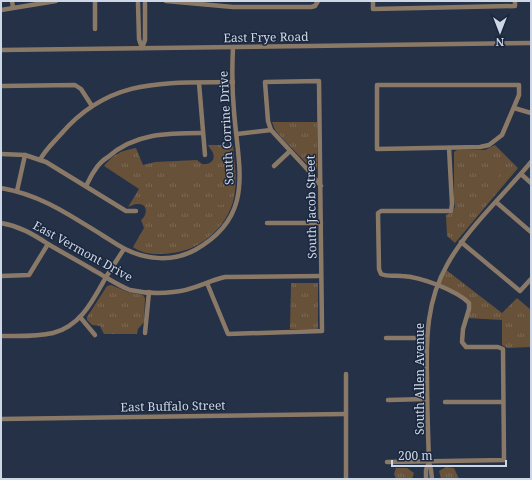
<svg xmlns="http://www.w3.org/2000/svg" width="532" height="480" font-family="'Noto Serif',serif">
<defs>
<pattern id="park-tufts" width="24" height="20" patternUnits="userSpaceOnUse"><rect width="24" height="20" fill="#685139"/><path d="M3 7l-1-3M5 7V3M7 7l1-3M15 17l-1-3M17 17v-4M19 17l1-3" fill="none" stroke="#7c6956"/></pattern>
</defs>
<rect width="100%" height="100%" fill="#243147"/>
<g fill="url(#park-tufts)">
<path d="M 272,122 L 317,122 L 317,169 L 313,170 L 280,136 L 275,130 Z"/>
<path d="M 208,145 L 233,145 C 234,160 237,176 235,191 C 232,223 203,250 172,253 C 160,255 143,255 133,247 L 144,228 L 141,220 C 148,215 148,203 137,204 C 134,204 131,206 128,207 L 139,189 L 104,166 C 114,154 120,151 136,148 L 143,165 L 155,162 L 197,160 L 202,164 C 209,165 216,161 213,153 C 212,150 209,148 208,145 Z"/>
<path d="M 495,145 L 518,168 L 455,243 L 447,236 L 446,215 L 453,212 L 455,206 L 454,201 L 454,152 L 457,150 L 485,150 Z"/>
<path d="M 445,269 L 502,313 L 517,298 L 531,310 L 531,347 L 507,348 L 502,345 L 502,320 L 466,318 L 469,303 L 437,286 Z"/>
<path d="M 291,283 L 318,283 L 318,329 L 290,329 Z"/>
<path d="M 111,285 L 128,292 L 143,295 L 145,298 L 144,322 L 138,329 L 137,334 L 104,334 L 100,326 L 92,325 L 87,320 L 87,317 L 107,286 Z"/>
<path d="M 446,467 L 454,468 L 459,479 L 441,479 L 439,471 Z"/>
<path d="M 396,468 L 407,468 L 414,473 L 412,479 L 396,479 L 394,474 Z"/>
</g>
<g fill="#685139">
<path d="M 498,164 L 504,170 L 494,181 L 488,175 Z"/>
<path d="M 194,165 L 194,178 L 180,178 L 180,166 Z"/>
<path d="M 217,188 L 225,188 L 226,204 L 218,205 Z"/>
</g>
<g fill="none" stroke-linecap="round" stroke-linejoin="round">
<g stroke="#8b7967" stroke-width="4.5">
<path d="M 12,1 L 13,7"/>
<path d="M 95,1 L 95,29"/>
<path d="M 166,1 L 233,7 L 311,7 L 315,6 L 318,1"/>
<path d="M 373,1 L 373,9 L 515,6 L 515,1"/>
<path d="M 138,3 L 139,39 L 142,48"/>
<path d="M 1,10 L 56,1"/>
<path d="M 142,48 L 145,40 L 145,3"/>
<path d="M 1,50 L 531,43"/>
<path d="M 199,83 L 205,155"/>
<path d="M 377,85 L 519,85 L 519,95 L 502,135 L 489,145 L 480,147 L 377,149 Z"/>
<path d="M 1,86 L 75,85 L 81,89 L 92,106"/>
<path d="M 514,108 L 531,113"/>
<path d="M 237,134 L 271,130"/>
<path d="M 1,154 L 25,155 L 46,162 L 126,211 L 136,211"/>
<path d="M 40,160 C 45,150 54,142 61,134 C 110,77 165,83 233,82"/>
<path d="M 274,166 L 290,151"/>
<path d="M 521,174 L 531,183"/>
<path d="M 86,186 C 89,181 91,175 95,170 C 98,165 103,160 108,157 C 135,133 168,133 202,133"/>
<path d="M 1,188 C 41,195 68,214 102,235 C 110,240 117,245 125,249 C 147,260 173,262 195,250 C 256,216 238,168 234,111 C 232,90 232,68 233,47"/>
<path d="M 17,191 L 25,155"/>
<path d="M 496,202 L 531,232"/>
<path d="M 1,223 C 19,226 33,234 48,244 C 63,253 80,262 95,271 C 106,277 119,286 130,290 C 144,293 159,294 173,292 C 192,291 207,281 225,277 L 321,276"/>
<path d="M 267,223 L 321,223"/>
<path d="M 461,242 L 520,291 L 531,279"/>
<path d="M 1,276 L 29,275 L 48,244"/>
<path d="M 207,283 L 228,334 L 322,331 L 319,81 L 265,82 L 268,121 L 271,130 L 308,170 L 321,186"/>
<path d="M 80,317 L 95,335"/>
<path d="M 145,333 L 149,292"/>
<path d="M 1,336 C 18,336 36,337 53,333 C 81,326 93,300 106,277 C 112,268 118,258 124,249"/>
<path d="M 386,338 L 426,338"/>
<path d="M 346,374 L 346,479"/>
<path d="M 388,400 L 427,399"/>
<path d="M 445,402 L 503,402"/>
<path d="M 1,419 L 346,414"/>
<path d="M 387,462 L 504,460 L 503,349 L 498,347 L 466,347 L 462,342 L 463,329 L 469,309 L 469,303 C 456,290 421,277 402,276 C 395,275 388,277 381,274 L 379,269 L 378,213 L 381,211 L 451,211 L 452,204 L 449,148"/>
<path d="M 426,479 L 426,470 L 429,462"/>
<path d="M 432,479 L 431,470 L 429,462 C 428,433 427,405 427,377 C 426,337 427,300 447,265 C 467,228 504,195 531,162"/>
</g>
</g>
<g text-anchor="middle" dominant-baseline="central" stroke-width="3" stroke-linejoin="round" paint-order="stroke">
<g font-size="12" fill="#ced7e6" stroke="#1a273d">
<text transform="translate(266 37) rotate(-1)">East Frye Road</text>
<text transform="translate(226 128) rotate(-93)">South Corrine Drive</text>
<text transform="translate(311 207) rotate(-91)">South Jacob Street</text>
<text transform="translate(83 251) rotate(29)">East Vermont Drive</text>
<text transform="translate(419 379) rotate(-90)">South Allen Avenue</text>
<text transform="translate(173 406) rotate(-1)">East Buffalo Street</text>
</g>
</g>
<rect width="532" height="480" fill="none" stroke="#ced7e6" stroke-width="4"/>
<g transform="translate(500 32) rotate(180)" stroke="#1a273d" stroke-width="3" paint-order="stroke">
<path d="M0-3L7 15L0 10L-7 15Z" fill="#ced7e6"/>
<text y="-6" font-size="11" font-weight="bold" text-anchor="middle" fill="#ced7e6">N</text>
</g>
<path d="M392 460v6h114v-6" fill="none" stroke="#ced7e6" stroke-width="2"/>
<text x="398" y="460" font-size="12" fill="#ced7e6" stroke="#1a273d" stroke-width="3" paint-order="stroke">200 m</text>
</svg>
